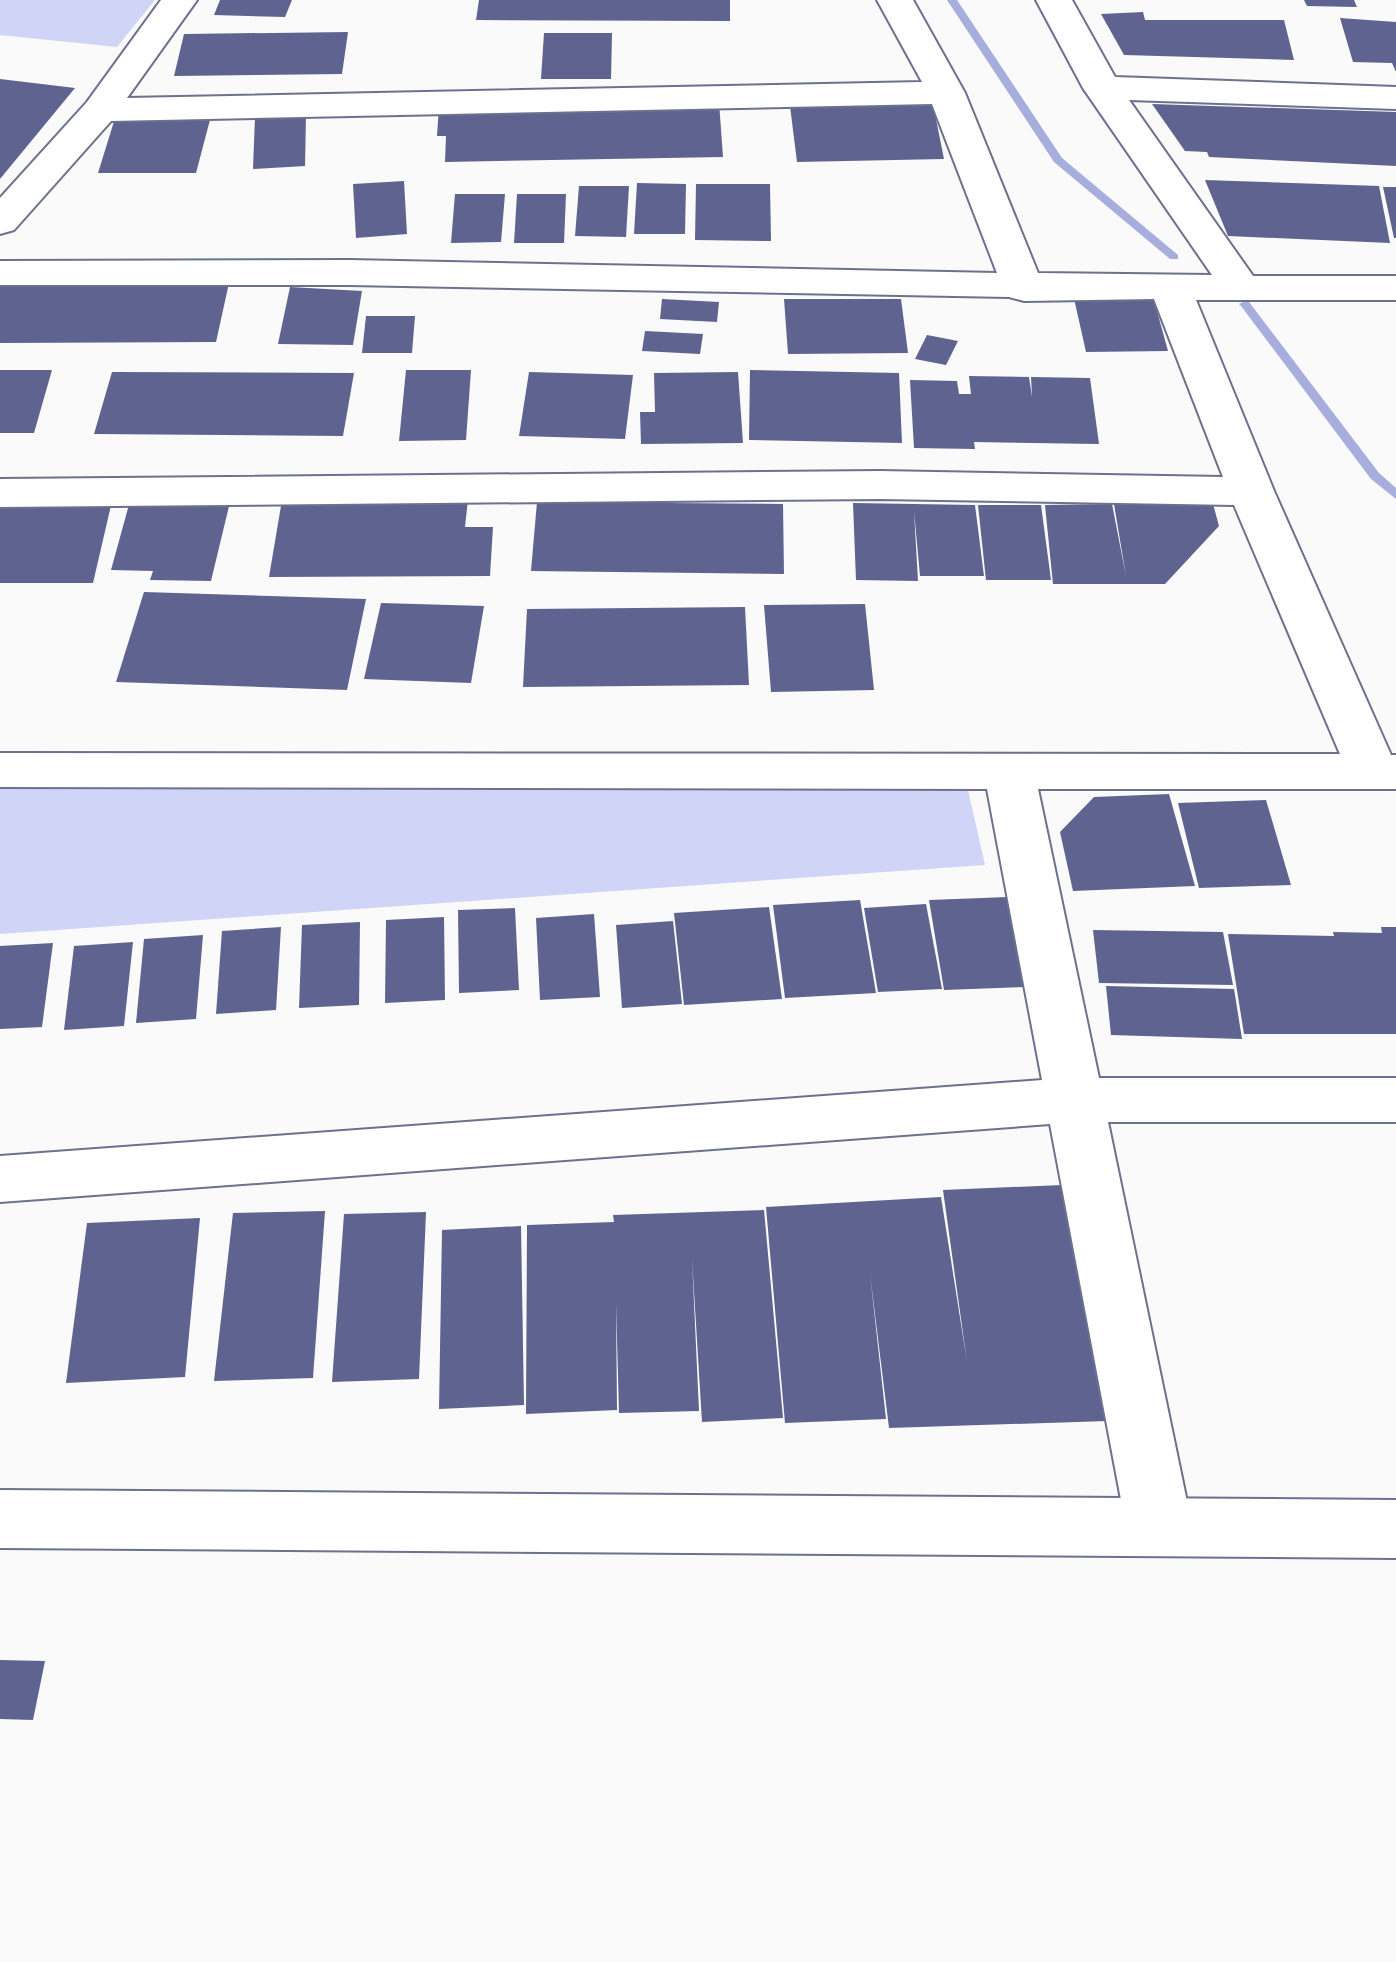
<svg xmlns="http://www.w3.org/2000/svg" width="1396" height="1962" font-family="'Roboto Condensed',sans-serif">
<rect width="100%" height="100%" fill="#fafafa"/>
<g fill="#d0d5f8">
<path d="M 0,0 L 155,0 L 117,47 L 0,35 Z"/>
<path d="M 0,782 L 968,790 L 985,865 L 0,934 Z"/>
</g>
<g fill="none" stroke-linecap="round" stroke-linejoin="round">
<g fill="#a7aede" fill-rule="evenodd">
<path d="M 947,0 L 957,0 L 1062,158 L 1178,255 L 1178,259 L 1170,259 L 1054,162 Z"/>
<path d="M 1245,301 L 1249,302 L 1379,473 L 1396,488 L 1396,499 L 1371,479 L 1241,306 L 1239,304 Z"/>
</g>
</g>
<g fill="#5e648f">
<path d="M 220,0 L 292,0 L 285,17 L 214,15 Z"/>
<path d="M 479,0 L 730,0 L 730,21 L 476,20 Z"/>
<path d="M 1304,0 L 1354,0 L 1357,7 L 1307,6 Z"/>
<path d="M 1143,12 L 1145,20 L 1284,20 L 1294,60 L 1124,55 L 1101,14 Z"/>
<path d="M 1340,18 L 1396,22 L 1396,72 L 1392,63 L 1353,62 Z"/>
<path d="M 348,32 L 342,74 L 174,76 L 184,34 Z"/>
<path d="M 544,33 L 612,33 L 611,79 L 541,79 Z"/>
<path d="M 0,79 L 75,88 L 0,179 Z"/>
<path d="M 719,102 L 723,157 L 445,162 L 446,136 L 437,136 L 439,106 Z"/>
<path d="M 933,104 L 944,159 L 797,162 L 790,106 Z"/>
<path d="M 1152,104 L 1396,112 L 1396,166 L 1209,157 L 1207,152 L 1185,151 Z"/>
<path d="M 116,115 L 211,116 L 196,173 L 98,173 Z"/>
<path d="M 306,115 L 305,166 L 253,169 L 255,117 Z"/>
<path d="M 1205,180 L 1379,186 L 1390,243 L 1228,236 Z"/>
<path d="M 404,181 L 407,234 L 356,238 L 353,184 Z"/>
<path d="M 637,183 L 686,184 L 685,234 L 634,234 Z"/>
<path d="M 696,184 L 770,184 L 771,241 L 695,240 Z"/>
<path d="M 579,186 L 629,186 L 626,237 L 575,236 Z"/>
<path d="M 1383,187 L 1396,187 L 1396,238 L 1394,238 Z"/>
<path d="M 455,194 L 505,194 L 501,242 L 451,243 Z"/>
<path d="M 517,194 L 566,194 L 564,243 L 514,243 Z"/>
<path d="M 0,283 L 229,283 L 216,342 L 0,343 Z"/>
<path d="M 290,287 L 362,291 L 353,345 L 278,344 Z"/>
<path d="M 1152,293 L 1168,351 L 1086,352 L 1073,294 Z"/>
<path d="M 662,299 L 719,302 L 717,322 L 660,319 Z"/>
<path d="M 784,299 L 901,299 L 908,353 L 788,354 Z"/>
<path d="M 366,316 L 415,316 L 412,353 L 362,353 Z"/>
<path d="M 645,331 L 703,334 L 700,354 L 642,351 Z"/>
<path d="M 927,335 L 958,341 L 946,365 L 915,359 Z"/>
<path d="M 0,370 L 52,370 L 34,433 L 0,433 Z"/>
<path d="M 406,370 L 471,370 L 466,440 L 399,441 Z"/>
<path d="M 750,370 L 899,373 L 902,443 L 749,440 Z"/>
<path d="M 112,372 L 354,373 L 343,436 L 94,434 Z"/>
<path d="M 529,372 L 633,375 L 625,439 L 519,436 Z"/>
<path d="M 738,372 L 743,443 L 641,444 L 640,412 L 655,412 L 654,373 Z"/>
<path d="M 969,376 L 1029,377 L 1032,397 L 1031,377 L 1090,378 L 1099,444 L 974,442 L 975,449 L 914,448 L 910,380 L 957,381 L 959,394 L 971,394 Z"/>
<path d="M 468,499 L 465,527 L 493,527 L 490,576 L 269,577 L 282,500 Z"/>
<path d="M 112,501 L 93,583 L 0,583 L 0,502 Z"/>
<path d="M 130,501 L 230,502 L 211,581 L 150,580 L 153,571 L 111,570 Z"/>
<path d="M 537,502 L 783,504 L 784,574 L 531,571 Z"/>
<path d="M 853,503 L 975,505 L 984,576 L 920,576 L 914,511 L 918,581 L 856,580 Z"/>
<path d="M 1112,504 L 1126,576 L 1114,504 L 1213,504 L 1219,526 L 1165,584 L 1053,584 L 1045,505 Z"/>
<path d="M 978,505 L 1041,505 L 1051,580 L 986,580 Z"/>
<path d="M 144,592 L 366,599 L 347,690 L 116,682 Z"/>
<path d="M 381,603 L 484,606 L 471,683 L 364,679 Z"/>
<path d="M 865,604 L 874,690 L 771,692 L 764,605 Z"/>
<path d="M 745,607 L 749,685 L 523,687 L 527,609 Z"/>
<path d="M 1169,794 L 1195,886 L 1073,891 L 1060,832 L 1094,797 Z"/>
<path d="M 1266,800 L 1291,885 L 1199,888 L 1178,803 Z"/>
<path d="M 1008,897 L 1026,987 L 944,990 L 929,900 Z"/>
<path d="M 860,900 L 876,993 L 785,998 L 773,905 Z"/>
<path d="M 926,904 L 942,989 L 878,992 L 864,908 Z"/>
<path d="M 769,907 L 782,999 L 684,1005 L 674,913 Z"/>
<path d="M 515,908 L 519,990 L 459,993 L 458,910 Z"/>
<path d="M 594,914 L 600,997 L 540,1000 L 536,918 Z"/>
<path d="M 444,917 L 445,1000 L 385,1003 L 386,920 Z"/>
<path d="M 673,921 L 682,1004 L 622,1008 L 616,925 Z"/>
<path d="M 360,922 L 359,1005 L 299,1008 L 302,925 Z"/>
<path d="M 281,927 L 276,1010 L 216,1014 L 222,931 Z"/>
<path d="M 1381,927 L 1396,927 L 1396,1034 L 1244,1034 L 1228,934 L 1334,936 L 1333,932 L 1382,933 Z"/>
<path d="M 1093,930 L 1223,932 L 1233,985 L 1099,983 Z"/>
<path d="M 203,935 L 196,1019 L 136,1023 L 144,939 Z"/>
<path d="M 133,942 L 124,1026 L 64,1030 L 74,946 Z"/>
<path d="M 53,943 L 42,1027 L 0,1029 L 0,946 Z"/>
<path d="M 1106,986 L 1234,989 L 1242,1039 L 1111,1035 Z"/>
<path d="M 1062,1185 L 1107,1421 L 889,1428 L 870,1274 L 886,1419 L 785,1423 L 766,1207 L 941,1197 L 967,1362 L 943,1190 Z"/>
<path d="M 764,1210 L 783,1418 L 702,1422 L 692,1259 L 699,1411 L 619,1413 L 616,1303 L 617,1410 L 526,1414 L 527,1225 L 614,1222 L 613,1215 Z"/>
<path d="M 325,1211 L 313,1378 L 214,1381 L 233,1213 Z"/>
<path d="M 426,1212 L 419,1379 L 332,1382 L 344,1214 Z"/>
<path d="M 200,1218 L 185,1377 L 66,1383 L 87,1223 Z"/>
<path d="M 521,1226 L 524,1405 L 439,1409 L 442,1230 Z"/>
<path d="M 0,1660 L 45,1661 L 33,1720 L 0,1719 Z"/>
</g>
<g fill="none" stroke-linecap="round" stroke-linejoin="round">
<defs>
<path id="minor" d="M 161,0 L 197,0 L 127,98 L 922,82 L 877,0 L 913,0 L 965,93 L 1038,273 L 1212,275 L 1083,88 L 1036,0 L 1072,0 L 1115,77 L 1396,87 L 1396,109 L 1129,100 L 1253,276 L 1396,276 L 1396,300 L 1196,300 L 1274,491 L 1391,755 L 1396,755 L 1396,789 L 1038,789 L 1099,1078 L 1396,1078 L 1396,1122 L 1108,1122 L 1192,1526 L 1182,1547 L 1159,1555 L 1136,1547 L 1126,1526 L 1050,1124 L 0,1202 L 0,1156 L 1042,1080 L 987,789 L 0,787 L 0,753 L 1340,754 L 1234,505 L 880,499 L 0,507 L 0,479 L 880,471 L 1223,477 L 1154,299 L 1024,301 L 1009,297 L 349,285 L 0,285 L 0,261 L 349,260 L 997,273 L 932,104 L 111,121 L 14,230 L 0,234 L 0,198 L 87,102 Z"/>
<path id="tertiary" d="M 0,1490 L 1396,1500 L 1396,1558 L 0,1548 Z"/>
</defs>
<use href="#minor" stroke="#6c718e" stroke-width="4"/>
<use href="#tertiary" stroke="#6c718e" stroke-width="4"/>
<use href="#minor" fill="#fff" fill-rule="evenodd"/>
<use href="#tertiary" fill="#fff" fill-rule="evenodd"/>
</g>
</svg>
